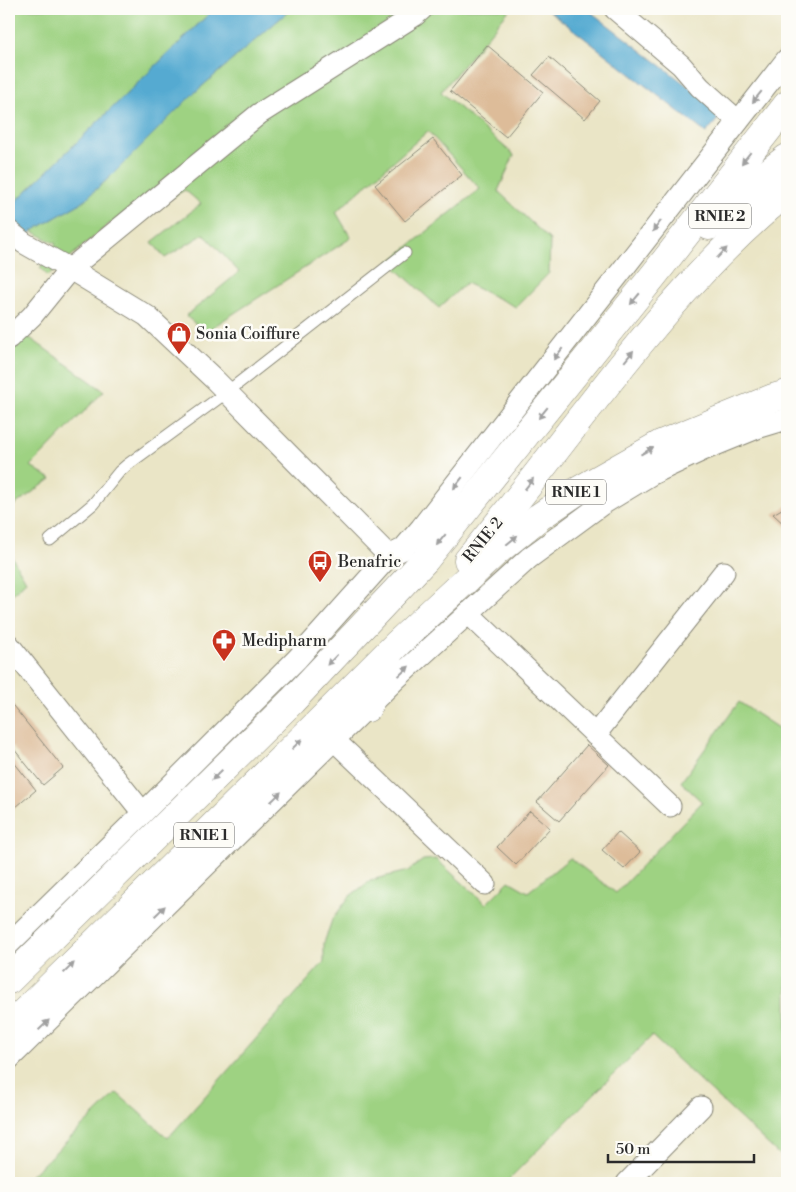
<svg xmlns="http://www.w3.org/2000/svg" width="796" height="1192" font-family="'Libre Bodoni',serif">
<rect width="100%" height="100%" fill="#fdfcf7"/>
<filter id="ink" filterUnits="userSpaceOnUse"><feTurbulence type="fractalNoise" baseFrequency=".02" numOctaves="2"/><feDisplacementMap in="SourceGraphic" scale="10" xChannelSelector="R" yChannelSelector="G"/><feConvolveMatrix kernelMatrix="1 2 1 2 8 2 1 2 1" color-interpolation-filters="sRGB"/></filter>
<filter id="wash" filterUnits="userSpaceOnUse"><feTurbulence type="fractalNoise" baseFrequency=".0096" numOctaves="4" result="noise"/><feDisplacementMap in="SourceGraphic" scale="20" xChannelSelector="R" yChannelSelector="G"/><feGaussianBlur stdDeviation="1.12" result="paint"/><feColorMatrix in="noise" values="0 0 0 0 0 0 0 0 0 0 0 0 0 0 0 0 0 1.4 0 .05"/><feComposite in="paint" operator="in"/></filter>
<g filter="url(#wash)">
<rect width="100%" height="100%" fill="#eae5c6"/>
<g fill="#9ed282" stroke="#647e56">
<path d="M 9,9 L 214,9 L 9,208 Z"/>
<path d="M 291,9 L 510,9 L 441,92 L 514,155 L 498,191 L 550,240 L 549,273 L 516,307 L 466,283 L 439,308 L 389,262 L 480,189 L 428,131 L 336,212 L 351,238 L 205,332 L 186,316 L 239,272 L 204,234 L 165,258 L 152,242 L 201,204 L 185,190 L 136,217 L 109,224 L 48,276 L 40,268 L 56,244 L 32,231 L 81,203 L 111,176 L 192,95 Z"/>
<path d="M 9,323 L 104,391 L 31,466 L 51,479 L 9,509 Z"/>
<path d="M 9,552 L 26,581 L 9,597 Z"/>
<path d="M 739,702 L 787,734 L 787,1162 L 652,1036 L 505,1183 L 23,1183 L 117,1093 L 168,1138 L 324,962 L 324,943 L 332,920 L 350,896 L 371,880 L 408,871 L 423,860 L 436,859 L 486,904 L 509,881 L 528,892 L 570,858 L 616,893 L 702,802 L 681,782 Z"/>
</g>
<g fill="#55aad1" stroke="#406a7e">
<path d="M 214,9 L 291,9 L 192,95 L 111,176 L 81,203 L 32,231 L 9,259 L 9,208 Z"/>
<path d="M 547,9 L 587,9 L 723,113 L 706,133 Z"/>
</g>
<g id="blocks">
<g fill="#ddbc99">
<path d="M 487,45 L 543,92 L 506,137 L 450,91 Z"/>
<path d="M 549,57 L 600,101 L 585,119 L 533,75 Z"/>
<path d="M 433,139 L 462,175 L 405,221 L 375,185 Z"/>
<path d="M 787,506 L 787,527 L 773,514 Z"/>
<path d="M 9,701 L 63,768 L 43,785 L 9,743 Z"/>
<path d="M 587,745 L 609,765 L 559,821 L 537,802 Z"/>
<path d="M 9,756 L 36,790 L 9,813 Z"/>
<path d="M 530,811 L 550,828 L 516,865 L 497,847 Z"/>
<path d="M 618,832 L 640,852 L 624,869 L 602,850 Z"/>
</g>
</g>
</g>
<g filter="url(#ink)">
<use href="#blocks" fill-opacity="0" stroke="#8a8878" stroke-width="1"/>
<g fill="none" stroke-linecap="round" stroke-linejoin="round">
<defs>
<path id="service" d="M 50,540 L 93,504 L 119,472 L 127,465 L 227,392 L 405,253"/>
<g id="minor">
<path d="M 615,9 L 681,65 L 700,87 L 738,121"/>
<path d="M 9,231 L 24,243 L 70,269 L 147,316 L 214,379 L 389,556"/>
<path d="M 9,338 L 32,316 L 70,269 L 259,114 L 414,16 L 422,9"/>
<path d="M 468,613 L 670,806"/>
<path d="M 9,645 L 143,813"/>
<path d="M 595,735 L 724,572"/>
<path d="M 334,740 L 485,884"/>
<path d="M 9,944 L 143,813 L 297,659 L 389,556 L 403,549 L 421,528 L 787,59"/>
<path d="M 9,1059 L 396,679 L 529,558 L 601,505 L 652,474 L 703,450 L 757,428 L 787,419"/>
<path d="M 627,1183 L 701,1107"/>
</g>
<g id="trunk">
<path d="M 709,226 L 769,172 L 787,158"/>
<path d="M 468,560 C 573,436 660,296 787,192"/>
<path d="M 367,708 L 388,663"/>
<path d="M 9,980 L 292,701 L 425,560 L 654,275 L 787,105"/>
<path d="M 9,1027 L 318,723 L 398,643 L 497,551 L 539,517 L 576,492 L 661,444 L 773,398 L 787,394"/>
</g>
</defs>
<use href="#service" stroke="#8a8878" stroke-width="13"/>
<use href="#minor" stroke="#8a8878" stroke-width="23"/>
<use href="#trunk" stroke="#8a8878" stroke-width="29"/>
<use href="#service" stroke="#fff" stroke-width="11"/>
<use href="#minor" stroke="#fff" stroke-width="21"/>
<use href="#trunk" stroke="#fff" stroke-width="28"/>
</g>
<defs><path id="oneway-solid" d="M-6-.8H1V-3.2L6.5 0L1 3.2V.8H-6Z" transform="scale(1.25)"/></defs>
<g fill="#a0a0a0">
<use href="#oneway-solid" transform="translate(757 97) rotate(129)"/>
<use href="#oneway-solid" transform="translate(746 158) rotate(128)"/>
<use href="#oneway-solid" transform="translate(657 226) rotate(127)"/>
<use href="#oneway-solid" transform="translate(722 253) rotate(-46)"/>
<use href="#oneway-solid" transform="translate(635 299) rotate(130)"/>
<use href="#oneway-solid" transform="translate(558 354) rotate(128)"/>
<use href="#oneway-solid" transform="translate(629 356) rotate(-51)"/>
<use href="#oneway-solid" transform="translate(543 413) rotate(129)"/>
<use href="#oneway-solid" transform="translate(647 451) rotate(-29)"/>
<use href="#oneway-solid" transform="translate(458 483) rotate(128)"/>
<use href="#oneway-solid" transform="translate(529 484) rotate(-52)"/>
<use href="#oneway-solid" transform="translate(441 540) rotate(129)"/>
<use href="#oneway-solid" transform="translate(512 540) rotate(-40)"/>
<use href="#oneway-solid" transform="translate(332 660) rotate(134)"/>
<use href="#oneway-solid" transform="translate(404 671) rotate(-43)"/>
<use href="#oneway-solid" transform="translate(297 744) rotate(-44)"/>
<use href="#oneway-solid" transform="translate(217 775) rotate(135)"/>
<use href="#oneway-solid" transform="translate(276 797) rotate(-44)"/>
<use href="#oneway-solid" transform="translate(160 911) rotate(-44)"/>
<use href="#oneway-solid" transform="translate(69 968) rotate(-44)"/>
<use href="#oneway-solid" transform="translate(44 1025) rotate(-44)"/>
</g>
</g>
<defs>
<symbol id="shop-pin" viewBox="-11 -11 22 30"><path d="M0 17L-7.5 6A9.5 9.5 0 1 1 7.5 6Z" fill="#c8321e" stroke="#fdfcf7"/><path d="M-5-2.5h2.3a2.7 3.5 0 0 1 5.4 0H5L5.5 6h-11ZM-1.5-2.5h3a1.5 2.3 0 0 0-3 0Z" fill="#fff"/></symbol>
<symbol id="bus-pin" viewBox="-11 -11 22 30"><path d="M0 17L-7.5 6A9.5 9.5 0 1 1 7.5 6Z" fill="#c8321e" stroke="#fdfcf7"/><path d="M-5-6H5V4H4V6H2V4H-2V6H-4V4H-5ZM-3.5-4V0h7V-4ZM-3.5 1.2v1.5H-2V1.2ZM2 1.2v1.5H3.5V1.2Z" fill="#fff"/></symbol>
<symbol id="pharmacy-pin" viewBox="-11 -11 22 30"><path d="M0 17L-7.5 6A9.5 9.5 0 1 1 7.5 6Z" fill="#c8321e" stroke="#fdfcf7"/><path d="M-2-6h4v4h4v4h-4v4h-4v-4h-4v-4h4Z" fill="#fff"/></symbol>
</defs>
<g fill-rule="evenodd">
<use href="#shop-pin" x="165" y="320" width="28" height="38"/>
<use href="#bus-pin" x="306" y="548" width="28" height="38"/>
<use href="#pharmacy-pin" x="210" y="627" width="28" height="38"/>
</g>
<g text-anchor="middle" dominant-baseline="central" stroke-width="5" stroke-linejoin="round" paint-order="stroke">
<g fill="#fdfcf7" stroke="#6a6a68" stroke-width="1">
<rect x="689" y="203.5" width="62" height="25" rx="4"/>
<rect x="546" y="479.5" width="60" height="25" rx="4"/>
<rect x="174" y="822.5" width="60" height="25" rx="4"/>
</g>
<g font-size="15" font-weight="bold" fill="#2b2b2b">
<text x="720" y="216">RNIE 2</text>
<text x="576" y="492">RNIE 1</text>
<text x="204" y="835">RNIE 1</text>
</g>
<g font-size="16" fill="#2b2b2b" stroke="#fdfcf7" text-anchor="start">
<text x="196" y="334">Sonia Coiffure</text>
<text x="338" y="562">Benafric</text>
<text x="242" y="641">Medipharm</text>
</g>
<g font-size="16" fill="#2b2b2b" stroke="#fdfcf7">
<text transform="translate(483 540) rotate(-51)">RNIE 2</text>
</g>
</g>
<rect width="796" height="1192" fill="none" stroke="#fdfcf7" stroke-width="30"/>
<path d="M608 1154v8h146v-8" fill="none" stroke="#2b2b2b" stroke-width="2.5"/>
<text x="616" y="1154" font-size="15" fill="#2b2b2b" stroke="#fdfcf7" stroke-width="4" paint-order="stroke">50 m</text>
</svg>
